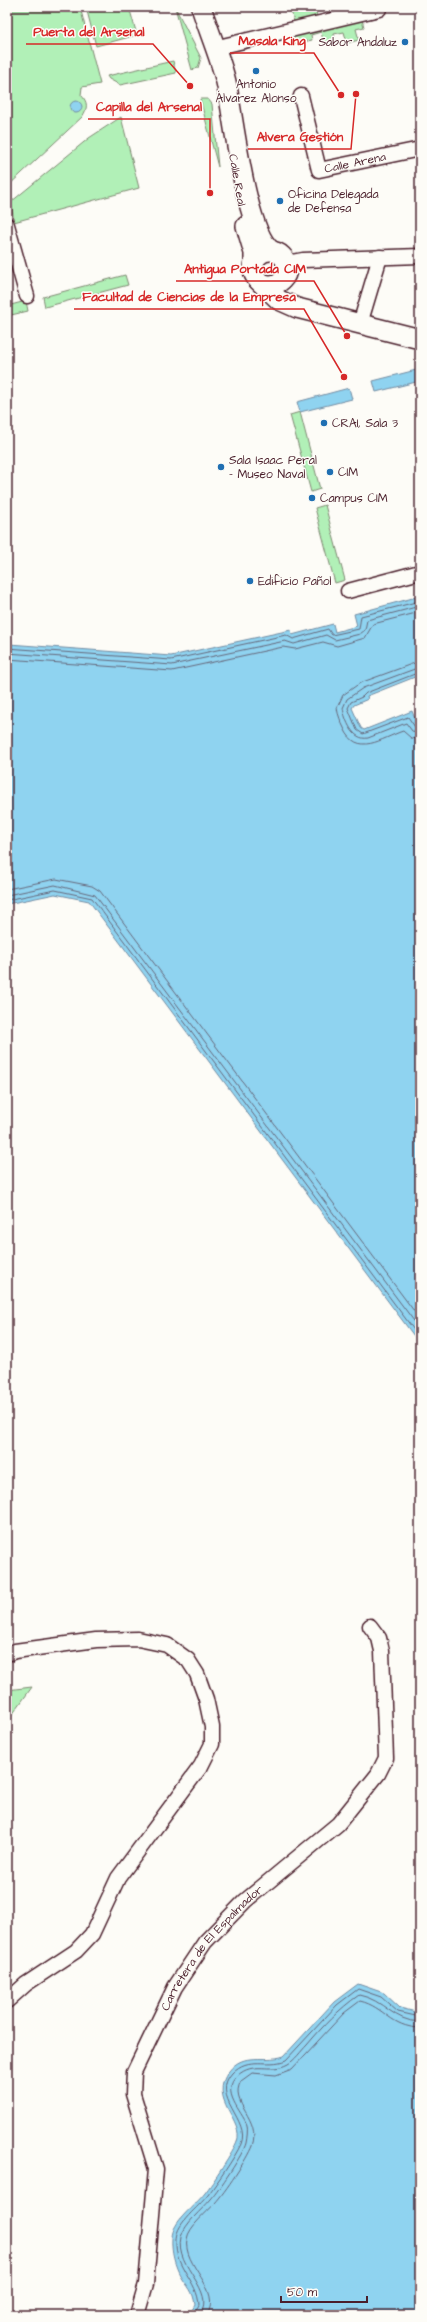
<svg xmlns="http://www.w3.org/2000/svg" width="427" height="2322" font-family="'Architects Daughter',sans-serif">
<rect width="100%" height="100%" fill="#fdfcf7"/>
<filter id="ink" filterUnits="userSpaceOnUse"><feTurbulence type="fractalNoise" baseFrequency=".025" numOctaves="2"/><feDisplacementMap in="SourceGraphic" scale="8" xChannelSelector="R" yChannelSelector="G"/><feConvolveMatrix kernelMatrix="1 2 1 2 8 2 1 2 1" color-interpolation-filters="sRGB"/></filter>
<g filter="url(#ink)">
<g fill="#b1f0b7" stroke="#7e8871">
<path d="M 7,7 L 80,7 L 100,84 L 82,87 L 81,95 C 88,102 88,108 82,117 L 7,187 Z"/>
<path d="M 86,7 L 129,7 L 137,35 L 96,46 Z"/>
<path d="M 175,7 L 201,58 L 198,68 L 192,70 Z"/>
<path d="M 290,7 L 315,7 L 317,16 L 294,22 Z"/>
<path d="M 361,16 L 364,27 L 356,29 L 359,40 L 347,43 L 344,32 L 334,34 L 335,41 L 324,44 L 321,32 L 311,35 L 312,40 L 294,44 L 291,32 Z"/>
<path d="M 173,61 L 176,73 L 120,85 L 109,79 L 107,76 Z"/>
<path d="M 200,99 L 208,99 L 212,104 L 218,167 Z"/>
<path d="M 121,117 L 139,188 L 14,222 L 11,202 L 89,138 Z"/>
<path d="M 125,275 L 128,285 L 45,307 L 43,297 Z"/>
<path d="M 26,301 L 28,311 L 7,316 L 7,306 Z"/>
<path d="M 300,412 L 320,489 L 311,492 L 290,415 Z"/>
<path d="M 325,505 L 345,580 L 335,583 L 315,508 Z"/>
<path d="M 32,1687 L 7,1722 L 7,1690 Z"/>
</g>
<g fill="#8fd3f0" stroke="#738ba1">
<circle cx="76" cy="107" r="6"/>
<path d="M 420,369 L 420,381 L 376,392 L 373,381 Z"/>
<path d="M 349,388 L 352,399 L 300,412 L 297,402 Z"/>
<path d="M 420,596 L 420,675 L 367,696 L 368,699 L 354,705 L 352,708 L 361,728 L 364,730 L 412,711 L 417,724 L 420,723 L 420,1344 L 89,901 L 55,894 L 7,904 L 7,642 L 9,644 L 171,656 L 291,630 L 292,635 L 333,624 L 335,632 L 357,626 L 354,614 Z"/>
<path d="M 358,1984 L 384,1993 L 400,2008 L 420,2013 L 420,2315 L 189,2315 L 195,2305 C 193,2290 188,2288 181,2276 C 175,2265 171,2251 172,2238 C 172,2221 195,2206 205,2193 C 212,2184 234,2151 237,2142 C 245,2119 207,2100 229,2071 C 244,2051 264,2063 284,2056 L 334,2002 Z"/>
</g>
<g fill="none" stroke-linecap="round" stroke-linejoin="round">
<g stroke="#66677a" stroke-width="1">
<path d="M 7,648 L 171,660 L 286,635 L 293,639 L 328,629 L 332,635 L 359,629 L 361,616 L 420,601"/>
<path d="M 7,653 L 172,665 L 285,641 L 294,644 L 326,635 L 335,640 L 360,634 L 365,630 L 367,620 L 420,606"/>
<path d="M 7,659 L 172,671 L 283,647 L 295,649 L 323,642 L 337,646 L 365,638 L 373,624 L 420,612"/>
<path d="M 420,661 L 360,683 L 343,695 L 337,708 C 338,715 341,722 344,728 C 357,758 382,738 403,731 L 411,738 L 420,739"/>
<path d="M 420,667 L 363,688 L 347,699 L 343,708 C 345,720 353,741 368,738 L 406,723 L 412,731 L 420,733"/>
<path d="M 420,672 L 366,693 L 362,697 L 351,702 L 348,708 L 357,730 L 363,734 L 408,717 L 415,727 L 420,728"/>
<path d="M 7,889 L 56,879 L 92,886 L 100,891 L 420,1319"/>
<path d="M 7,895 L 55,885 L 95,895 L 420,1329"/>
<path d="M 7,900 L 55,890 L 92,898 L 420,1338"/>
<path d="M 193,2315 L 199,2306 C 198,2280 174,2268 176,2239 C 177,2222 198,2208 208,2195 C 218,2181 234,2159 241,2144 C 251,2120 210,2097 232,2073 C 249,2055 267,2068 286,2060 L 337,2005 L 358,1989 L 381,1997 L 398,2012 L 420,2017"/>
<path d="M 200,2315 C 217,2290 174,2267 181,2237 C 185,2223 201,2211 211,2199 C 218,2191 244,2153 246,2143 C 247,2138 248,2130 247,2125 C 242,2111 220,2092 237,2076 C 254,2060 270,2074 288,2064 C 295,2060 301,2051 307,2045 C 323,2026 339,2009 359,1995 C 385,2000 392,2021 420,2022"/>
<path d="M 207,2315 C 223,2289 182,2266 187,2239 C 189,2226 207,2213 215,2203 C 225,2192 247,2159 252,2146 C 262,2118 228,2104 241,2081 L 252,2073 L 276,2075 L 292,2069 L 344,2013 L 360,2001 C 385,2007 390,2027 420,2028"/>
</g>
<defs>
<g id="street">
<path d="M 214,48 L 379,9 L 378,7"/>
<path id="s1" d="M 301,96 L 319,170 L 420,149"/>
<path d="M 7,225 L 27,296"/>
<path d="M 287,263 L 303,260 L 420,256"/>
<path d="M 360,324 L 380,257"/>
<path d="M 348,591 L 420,572"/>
<path d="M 7,1654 L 15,1651 L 96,1640 L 138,1639 L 167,1645 L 188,1660 L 197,1674 L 206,1699 L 212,1727 L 212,1744 L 201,1766 L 118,1878 L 92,1934 L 76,1951 L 26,1984 L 7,2001"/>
<path id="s2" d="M 137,2315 L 146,2284 L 156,2169 L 133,2094 L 134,2072 L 175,1987 L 205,1942 L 245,1901 L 338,1824 L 378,1774 L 386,1758 L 382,1651 L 379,1638 L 370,1626"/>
</g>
<g id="secondary">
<path d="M 201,7 C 209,32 220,57 226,82 C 234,117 245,232 272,251"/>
<path d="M 246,226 L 254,253 L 254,264"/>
<circle cx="270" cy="268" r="17"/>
<path d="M 259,281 L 279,300 L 297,308 L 420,339"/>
</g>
</defs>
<use href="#street" stroke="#4a1f2b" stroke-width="17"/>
<use href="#secondary" stroke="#4a1f2b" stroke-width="22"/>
<use href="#street" stroke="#fdfcf7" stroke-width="14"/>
<use href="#secondary" stroke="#fdfcf7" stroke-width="19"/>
</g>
</g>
<g fill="#1f6fb2" stroke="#fdfcf7" stroke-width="1.5">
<circle cx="405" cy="42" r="4"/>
<circle cx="256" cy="71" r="4"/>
<circle cx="280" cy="201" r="4"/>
<circle cx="324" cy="423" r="4"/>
<circle cx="221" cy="467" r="4"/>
<circle cx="330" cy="472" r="4"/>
<circle cx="312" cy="498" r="4"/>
<circle cx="250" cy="581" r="4"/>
</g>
<g text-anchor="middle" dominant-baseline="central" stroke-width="3" stroke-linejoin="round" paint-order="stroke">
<g font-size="12" fill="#4a1f2b" stroke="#fdfcf7" text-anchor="start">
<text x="397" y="42" text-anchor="end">Sabor Andaluz</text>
<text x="256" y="84" text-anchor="middle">Antonio<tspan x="256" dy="14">Álvarez Alonso</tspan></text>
<text x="288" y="194">Oficina Delegada<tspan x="288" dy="14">de Defensa</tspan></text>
<text x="332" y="423">CRAI, Sala 3</text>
<text x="229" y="460">Sala Isaac Peral<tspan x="229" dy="14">- Museo Naval</tspan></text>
<text x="338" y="472">CIM</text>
<text x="320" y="498">Campus CIM</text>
<text x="258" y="581">Edificio Pañol</text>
</g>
<g font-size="12" fill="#4a1f2b" stroke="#fdfcf7">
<text stroke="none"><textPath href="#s1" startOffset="113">Calle Arena</textPath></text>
<text transform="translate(237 180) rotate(80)">Calle Real</text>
<text stroke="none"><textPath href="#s2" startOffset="396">Carretera de El Espalmador</textPath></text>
</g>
</g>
<path fill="none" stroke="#d62828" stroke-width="1.5" d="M190 86L153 44H26M341 95L314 53H230M210 193L210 119H88M356 94L351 149H248M347 336L314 281H176M344 377L304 309H74"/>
<g fill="#d62828" stroke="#fdfcf7" stroke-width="1.5">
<circle cx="190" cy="86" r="4"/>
<circle cx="341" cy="95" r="4"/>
<circle cx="210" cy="193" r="4"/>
<circle cx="356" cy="94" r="4"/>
<circle cx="347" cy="336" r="4"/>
<circle cx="344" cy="377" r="4"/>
</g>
<g font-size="13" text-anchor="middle" font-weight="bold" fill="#d62828" stroke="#fdfcf7" stroke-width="3" stroke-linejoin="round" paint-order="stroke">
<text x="89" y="36">Puerta del Arsenal</text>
<text x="272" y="45">Masala King</text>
<text x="149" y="111">Capilla del Arsenal</text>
<text x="300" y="141">Alvera Gestión</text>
<text x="245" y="273">Antigua Portada CIM</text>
<text x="189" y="301">Facultad de Ciencias de la Empresa</text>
</g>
<rect width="427" height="2322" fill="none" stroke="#fdfcf7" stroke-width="24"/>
<rect x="12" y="12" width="403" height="2298" fill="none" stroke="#4a1f2b" stroke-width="1.5" filter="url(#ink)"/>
<path d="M281 2296v6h86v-6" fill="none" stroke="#4a1f2b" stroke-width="2"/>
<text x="287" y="2296" font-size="12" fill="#4a1f2b" stroke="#fdfcf7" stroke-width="3" paint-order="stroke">50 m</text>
</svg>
